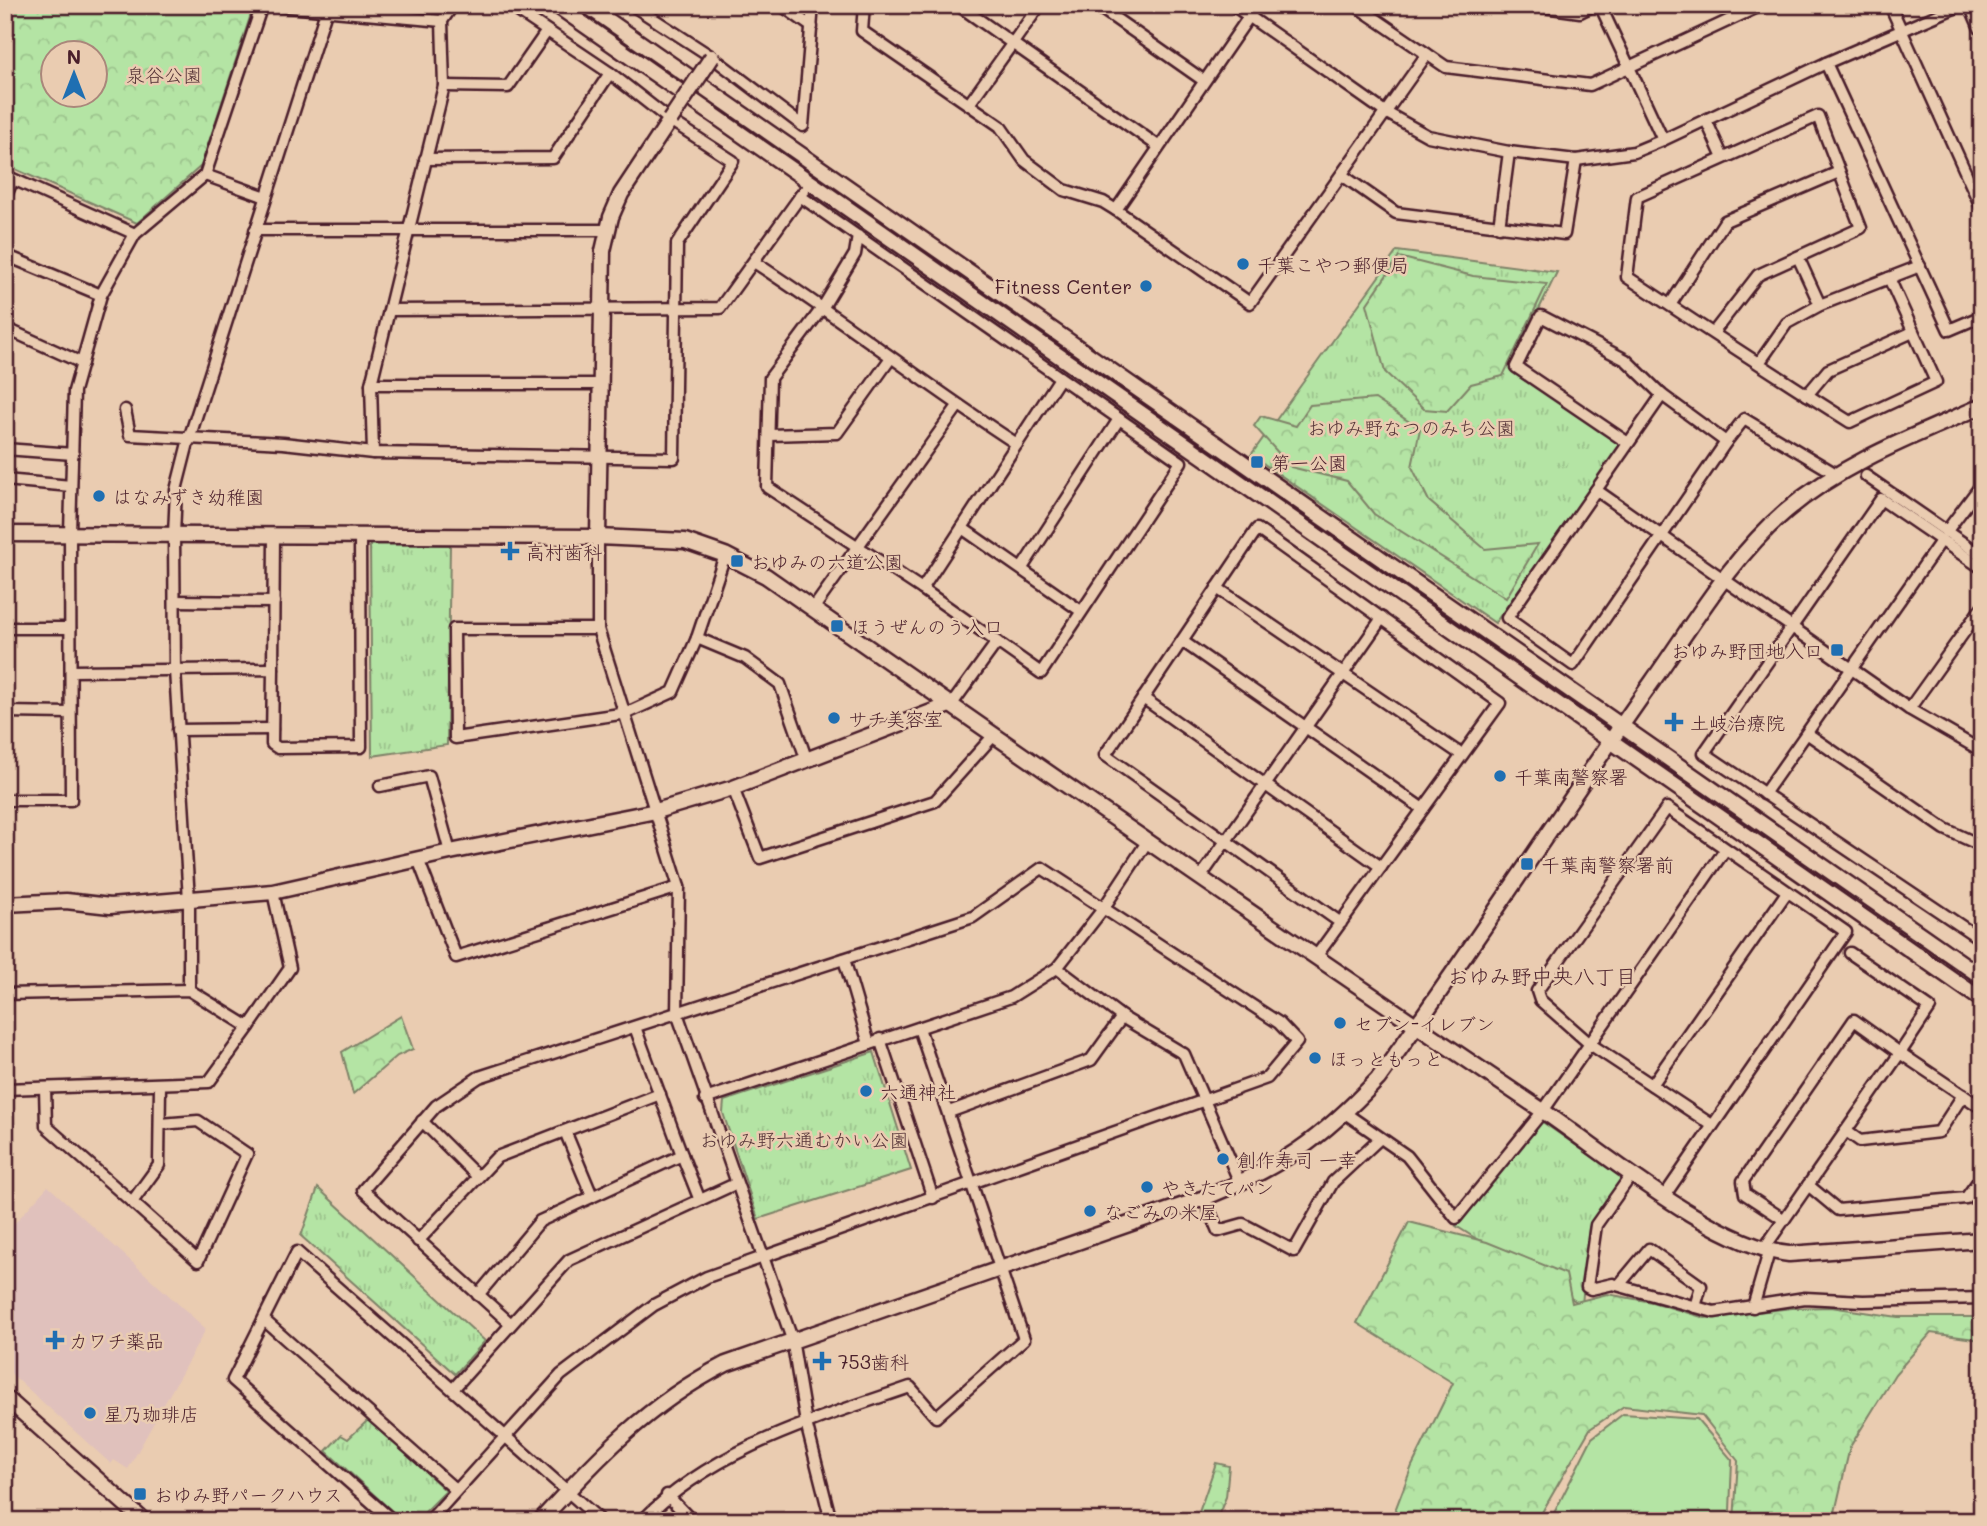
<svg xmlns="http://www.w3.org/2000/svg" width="1987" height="1526" font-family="Mali,'Klee One',sans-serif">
<defs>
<pattern id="grass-tufts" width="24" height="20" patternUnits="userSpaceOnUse" patternTransform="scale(1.75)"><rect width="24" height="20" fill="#b4e4a4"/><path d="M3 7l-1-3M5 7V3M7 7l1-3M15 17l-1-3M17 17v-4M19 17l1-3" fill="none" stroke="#9cc38d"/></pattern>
<pattern id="forest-crowns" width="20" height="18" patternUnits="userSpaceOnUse" patternTransform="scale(1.75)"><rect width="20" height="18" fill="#b4e4a4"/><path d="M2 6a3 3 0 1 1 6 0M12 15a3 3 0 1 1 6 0" fill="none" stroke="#9cc38d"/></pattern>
</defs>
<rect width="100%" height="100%" fill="#eaccb1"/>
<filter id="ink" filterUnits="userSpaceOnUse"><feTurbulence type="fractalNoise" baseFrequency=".0143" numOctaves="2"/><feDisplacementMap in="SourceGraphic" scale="14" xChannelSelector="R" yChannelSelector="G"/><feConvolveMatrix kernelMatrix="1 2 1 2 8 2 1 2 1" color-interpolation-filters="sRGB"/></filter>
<g filter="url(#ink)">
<path fill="#e0c1bc" d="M 48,1186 L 206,1329 L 128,1469 L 114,1460 L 111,1464 L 5,1368 L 5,1234 Z"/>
<g fill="url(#grass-tufts)" stroke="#7f8268" stroke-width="2">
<path d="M 1397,251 L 1557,272 L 1510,369 L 1621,445 L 1495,623 L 1251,455 Z"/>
<path d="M 370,544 L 450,545 L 447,745 L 372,756 Z"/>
<path d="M 874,1052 L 911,1170 L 758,1219 L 723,1113 L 724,1101 Z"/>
<path d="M 1541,1121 L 1623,1178 L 1589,1227 L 1582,1305 L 1456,1226 Z"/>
<path d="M 318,1188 L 485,1341 L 455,1374 L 301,1236 Z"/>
<path d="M 369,1419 L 446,1491 L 416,1521 L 403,1521 L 326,1451 L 341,1435 L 348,1439 Z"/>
</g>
<g fill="url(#forest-crowns)" stroke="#7f8268" stroke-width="2" fill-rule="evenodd">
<path d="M 5,5 L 254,5 L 201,166 L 137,223 L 13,168 L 5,184 ZM 52,52 L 94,52 L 94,94 L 52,94 Z"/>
<path d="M 1399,257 L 1473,276 L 1547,284 L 1503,376 L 1471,384 L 1447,411 L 1424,409 L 1385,372 L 1367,304 Z"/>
<path d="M 1375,399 L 1420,429 L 1412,467 L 1429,501 L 1485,549 L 1538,544 L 1506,598 L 1374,514 L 1347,481 L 1291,467 L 1254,426 L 1261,416 L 1296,426 L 1310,405 Z"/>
<path d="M 401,1016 L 413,1049 L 397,1056 L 353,1094 L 342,1052 Z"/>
<path d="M 1409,1222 L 1487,1242 L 1566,1274 L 1572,1303 L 1607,1294 L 1652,1302 L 1705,1318 L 1792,1308 L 1831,1307 L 1898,1317 L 1982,1317 L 1982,1340 L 1931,1333 L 1895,1374 L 1850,1447 L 1833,1521 L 1734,1521 L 1738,1461 L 1702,1415 L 1624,1406 L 1590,1429 L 1537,1521 L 1391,1521 L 1412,1466 L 1453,1383 L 1357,1323 Z"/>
<path d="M 1216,1463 L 1229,1466 L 1226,1497 L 1216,1521 L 1196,1521 Z"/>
</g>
<path fill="#b4e4a4" stroke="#7f8268" stroke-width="2" d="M 1623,1414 L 1697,1419 L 1732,1460 L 1730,1511 L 1726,1521 L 1550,1521 L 1592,1438 Z"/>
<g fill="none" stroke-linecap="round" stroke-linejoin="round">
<defs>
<g id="street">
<path d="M 267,5 L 442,21"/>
<path d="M 632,5 L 712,57 L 803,126 L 813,5"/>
<path d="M 781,5 L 812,27"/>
<path d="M 864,5 L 862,31 L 1000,126 L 1024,160 L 1064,190 L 1103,202 L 1116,210"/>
<path d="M 958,5 L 1158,146"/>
<path d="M 1096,5 L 1203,80"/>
<path d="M 1233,5 L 1385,112 L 1428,136 L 1509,152 L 1576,160 L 1634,152 L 1663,140 L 1826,63 L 1961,5"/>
<path d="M 1257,5 L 1116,210 L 1250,303 L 1427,54"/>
<path d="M 1355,5 L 1446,67 L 1590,85 L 1762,5"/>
<path d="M 1530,5 L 1580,12 L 1594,5"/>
<path d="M 1600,5 L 1663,140"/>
<path d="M 1890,5 L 1982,209"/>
<path d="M 1826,63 L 1949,330 L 1982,316"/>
<path d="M 444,86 L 508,87 L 547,31"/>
<path d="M 969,104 L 1040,5"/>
<path d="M 1706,120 L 1723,158"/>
<path d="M 425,159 L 553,158 L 610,73"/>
<path d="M 205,175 L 266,197"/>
<path d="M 1342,175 L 1396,213 L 1564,234 L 1576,160"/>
<path d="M 800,196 C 927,285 1054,373 1181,462 L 1041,673 L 922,589 L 767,487 L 770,378 L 823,307 L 855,254 L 858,236"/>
<path d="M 5,198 L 13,179 L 135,234"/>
<path d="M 1499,227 L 1509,152"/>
<path d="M 255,230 L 609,230"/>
<path d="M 5,255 L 101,295"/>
<path d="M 1798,257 L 1820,305"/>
<path d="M 754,262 C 844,320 927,386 1017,444"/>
<path d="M 1889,278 L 1920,266"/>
<path d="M 1670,305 L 1725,221 L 1839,172"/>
<path d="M 390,310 L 720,308 L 804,191"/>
<path d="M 5,328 L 82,363"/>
<path d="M 1713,333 L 1758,275 L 1861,228 L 1818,116 L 1637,197 L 1627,277 C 1701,326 1775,375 1850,422 L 1936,382 L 1889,278 L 1820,305 L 1787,323 L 1759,363"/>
<path d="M 371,384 L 599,384"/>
<path d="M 1662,395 L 1507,618 L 1573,665 L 1726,442"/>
<path d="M 1807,395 L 1828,370 L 1913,332"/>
<path d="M 125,410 L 130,435 L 283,443 L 373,453 L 674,458 L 677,244 L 733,161 L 670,120 L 610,73 L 509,5"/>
<path d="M 769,435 L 837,433 L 890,359"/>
<path d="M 1628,443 L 1516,367 L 1541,316 L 1626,360 L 1662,395 L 1726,442 L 1744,419 L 1836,474"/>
<path d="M 5,449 L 73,454"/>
<path d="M 373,453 L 371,384 L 444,86 L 442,21 L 453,5"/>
<path d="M 1866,476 L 1982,556"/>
<path d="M 5,480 L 71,486"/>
<path d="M 1596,490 L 1909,709 L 1982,751"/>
<path d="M 1972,498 L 1982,504"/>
<path d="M 962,528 L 1081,611"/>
<path d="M 1946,532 L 1982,484"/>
<path d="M 598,537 L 598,629 L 679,887 L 677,1013 L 792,1339 L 806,1423 L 831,1521"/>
<path d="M 1022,568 L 1119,419"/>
<path d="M 1982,568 L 1881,499 L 1704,753 L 1982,940"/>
<path d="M 1217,588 L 1462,755"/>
<path d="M 922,589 L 1060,378"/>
<path d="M 175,601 L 274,602"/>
<path d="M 813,609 L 958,406"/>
<path d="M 5,628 L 70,628"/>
<path d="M 598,629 L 454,629 L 455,738 L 627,713 L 673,692 L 697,638 L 725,555"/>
<path d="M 697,638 L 745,658 L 780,684 L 806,758"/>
<path d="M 1182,641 L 1423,809"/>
<path d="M 273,669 L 274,535"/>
<path d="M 71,671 L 273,669 L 272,744 L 278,748 L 361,747 L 360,535"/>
<path d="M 1143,698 L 1381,867"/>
<path d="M 952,704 L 997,642"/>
<path d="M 1909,709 L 1982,607"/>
<path d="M 5,712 L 70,713"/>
<path d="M 178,730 L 272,729"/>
<path d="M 1808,734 L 1945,829 L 1982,846"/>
<path d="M 380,786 L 429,776 L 450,852"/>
<path d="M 733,788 L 760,858 L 935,801 L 995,734"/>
<path d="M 1764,794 L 1941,541"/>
<path d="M 5,800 L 71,800 L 70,533 L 74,391 L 101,295 L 135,234 L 205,175 L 262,5"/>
<path d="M 418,859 L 456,957 L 679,887"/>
<path d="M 1200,878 L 1382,618"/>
<path d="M 1315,958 C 1377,873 1439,788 1500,703 L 1257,529 L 1105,755 L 1341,923"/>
<path d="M 844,959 L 869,1044"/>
<path d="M 1057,968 L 1122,1017 L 1184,1054 L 1240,1183"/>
<path d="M 189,990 L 189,900 L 175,670 L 174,535 L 176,490 L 189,439 L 328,5"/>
<path d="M 5,994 L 189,990 L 249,1027 L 290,968 L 273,892"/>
<path d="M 635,1027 L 682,1155"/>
<path d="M 880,1039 L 933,1198"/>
<path d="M 160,1085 L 159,1165 L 132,1202 L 198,1261 L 247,1154 L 198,1121 L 161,1124"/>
<path d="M 1652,1085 L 1787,892"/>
<path d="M 45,1088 L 46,1126 L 132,1202"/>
<path d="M 5,1089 L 209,1082 L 249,1027"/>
<path d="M 705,1099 L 1011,997 L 1057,968 L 1103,909 L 1147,842"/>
<path d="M 949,1112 L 1091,1060 L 1122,1017"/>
<path d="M 1345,1113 L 1407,1156 L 1456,1218 L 1543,1111 L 1725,850"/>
<path d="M 422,1121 L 476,1175"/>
<path d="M 565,1131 L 592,1196"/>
<path d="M 1846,1131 L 1860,1141 L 1939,1132 L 1963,1095"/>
<path d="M 1632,1174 L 1596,1225 L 1587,1287 L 1591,1289 L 1613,1284 L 1714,1312 L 1805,1298 L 1863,1301 L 1982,1298"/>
<path d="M 1808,1185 L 1838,1210 L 1966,1198 L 1982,1176"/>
<path d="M 1665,1195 L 1846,932 L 1667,808 L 1537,991 L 1540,1000 L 1590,1044 L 1712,1125"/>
<path d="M 1204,1198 L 1218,1231 L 1243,1224 L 1294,1251 L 1333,1182 L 1379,1139"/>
<path d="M 1783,1219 L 1745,1194 L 1743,1181 L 1854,1020 L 1900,1053 L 1930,1008 L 1850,953"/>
<path d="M 418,1241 L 497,1157 L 660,1094"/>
<path d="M 1763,1250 L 1900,1053 L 1982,1108"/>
<path d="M 1619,1285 L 1649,1249 L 1701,1286 L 1695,1307"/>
<path d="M 478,1295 L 540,1221 L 682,1155 L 699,1198"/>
<path d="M 1753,1307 L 1769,1252"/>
<path d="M 264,1320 L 456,1490"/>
<path d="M 454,1388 L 569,1260 L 735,1184"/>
<path d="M 667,1495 L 692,1521"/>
<path d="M 393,1521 L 233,1380 L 297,1252 L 601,1521"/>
<path d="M 429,1521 L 561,1375 L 654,1305 L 707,1277 L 1267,1078 L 1297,1042 L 1279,1023 L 1042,868 L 973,917 L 479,1077 L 436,1106 L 363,1190 L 511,1324"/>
<path d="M 642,1521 C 715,1447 815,1420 910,1387 L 936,1417 L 1024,1339 L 919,1028"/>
</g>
<g id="secondary">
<path d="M 556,5 L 1982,1000"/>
<path d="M 586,5 L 1982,977"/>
<path d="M 1972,5 L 1982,28"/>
<path d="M 5,534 L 598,537 L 685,541 L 725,555 L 766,576 C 1023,756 1280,934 1540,1109 C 1604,1152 1714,1246 1789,1254 L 1982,1240"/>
<path d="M 598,537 L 603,251 L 611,217 L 621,194 L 670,120"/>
<path d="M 5,904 L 66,901 L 110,906 L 273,892 L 450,852 L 656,811 L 733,788 L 952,704"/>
<path d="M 5,1397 L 144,1521"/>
<path d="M 540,1521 C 598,1457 648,1404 726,1364 L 1204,1198 C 1283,1166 1319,1141 1378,1079 C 1473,949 1559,813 1652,682 C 1693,624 1732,557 1786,511 C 1844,462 1914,436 1982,406"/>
</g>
</defs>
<use href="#street" stroke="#4a1f2b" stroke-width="15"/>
<use href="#secondary" stroke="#4a1f2b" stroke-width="19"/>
<use href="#street" stroke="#eaccb1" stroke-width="10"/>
<use href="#secondary" stroke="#eaccb1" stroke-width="14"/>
<defs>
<path id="secondary-bridge" d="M 670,120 L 712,57"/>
</defs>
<use href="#secondary-bridge" stroke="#4a1f2b" stroke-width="19" stroke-linecap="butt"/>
<use href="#secondary-bridge" stroke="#eaccb1" stroke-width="14"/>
</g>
</g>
<g fill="#1f6fb2" stroke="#eaccb1" stroke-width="2.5">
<circle cx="1243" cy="264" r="7"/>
<circle cx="1146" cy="286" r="7"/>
<rect x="1250" y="455" width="14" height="14" rx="3.5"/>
<circle cx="99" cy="496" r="7"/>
<path d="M506.5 540.5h7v7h7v7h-7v7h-7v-7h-7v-7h7z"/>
<rect x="730" y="554" width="14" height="14" rx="3.5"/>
<rect x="830" y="619" width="14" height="14" rx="3.5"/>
<rect x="1830" y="643" width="14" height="14" rx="3.5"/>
<circle cx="834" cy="718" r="7"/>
<path d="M1670.5 711.5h7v7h7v7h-7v7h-7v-7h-7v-7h7z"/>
<circle cx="1500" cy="776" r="7"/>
<rect x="1520" y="857" width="14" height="14" rx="3.5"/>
<circle cx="1340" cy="1023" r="7"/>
<circle cx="1315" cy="1058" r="7"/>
<circle cx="866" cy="1091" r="7"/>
<circle cx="1223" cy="1159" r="7"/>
<circle cx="1147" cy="1187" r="7"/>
<circle cx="1090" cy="1211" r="7"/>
<path d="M51.5 1329.5h7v7h7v7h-7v7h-7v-7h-7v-7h7z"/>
<path d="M818.5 1350.5h7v7h7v7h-7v7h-7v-7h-7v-7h7z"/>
<circle cx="90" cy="1413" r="7"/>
<rect x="133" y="1487" width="14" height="14" rx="3.5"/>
</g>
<g text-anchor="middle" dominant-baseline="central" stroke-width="5" stroke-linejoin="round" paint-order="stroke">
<g font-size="19" fill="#553337" stroke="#eaccb1">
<text x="164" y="74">泉谷公園</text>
<text x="1411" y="427">おゆみ野なつのみち公園</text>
<text x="804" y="1139">おゆみ野六通むかい公園</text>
</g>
<g font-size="19" fill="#4a1f2b" stroke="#eaccb1" text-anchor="start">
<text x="1257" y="264">千葉こやつ郵便局</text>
<text x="1132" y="286" text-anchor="end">Fitness Center</text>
<text x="1271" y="462">第一公園</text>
<text x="113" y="496">はなみずき幼稚園</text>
<text x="526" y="551">高村歯科</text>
<text x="751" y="561">おゆみの六道公園</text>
<text x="851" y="626">ほうぜんのう入口</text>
<text x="1823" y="650" text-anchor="end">おゆみ野団地入口</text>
<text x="848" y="718">サチ美容室</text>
<text x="1690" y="722">土岐治療院</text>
<text x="1514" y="776">千葉南警察署</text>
<text x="1541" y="864">千葉南警察署前</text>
<text x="1354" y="1023">セブン-イレブン</text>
<text x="1329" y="1058">ほっともっと</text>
<text x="880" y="1091">六通神社</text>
<text x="1237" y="1159">創作寿司 一幸</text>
<text x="1161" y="1187">やきたてパン</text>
<text x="1104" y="1211">なごみの米屋</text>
<text x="69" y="1340">カワチ薬品</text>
<text x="838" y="1361">753歯科</text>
<text x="104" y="1413">星乃珈琲店</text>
<text x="154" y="1494">おゆみ野パークハウス</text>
</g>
<g font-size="21" fill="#4a1f2b" stroke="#eaccb1">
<text x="1542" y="975">おゆみ野中央八丁目</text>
</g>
</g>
<rect width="1987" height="1526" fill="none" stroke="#eaccb1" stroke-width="28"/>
<rect x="14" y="14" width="1959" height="1498" fill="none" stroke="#4a1f2b" stroke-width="2.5" filter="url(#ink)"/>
<g transform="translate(74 74)"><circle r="33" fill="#eaccb1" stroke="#aa877b" stroke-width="2"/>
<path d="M0-5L12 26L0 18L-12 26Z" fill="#1f6fb2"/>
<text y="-10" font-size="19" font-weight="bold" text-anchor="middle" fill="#4a1f2b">N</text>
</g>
</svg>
